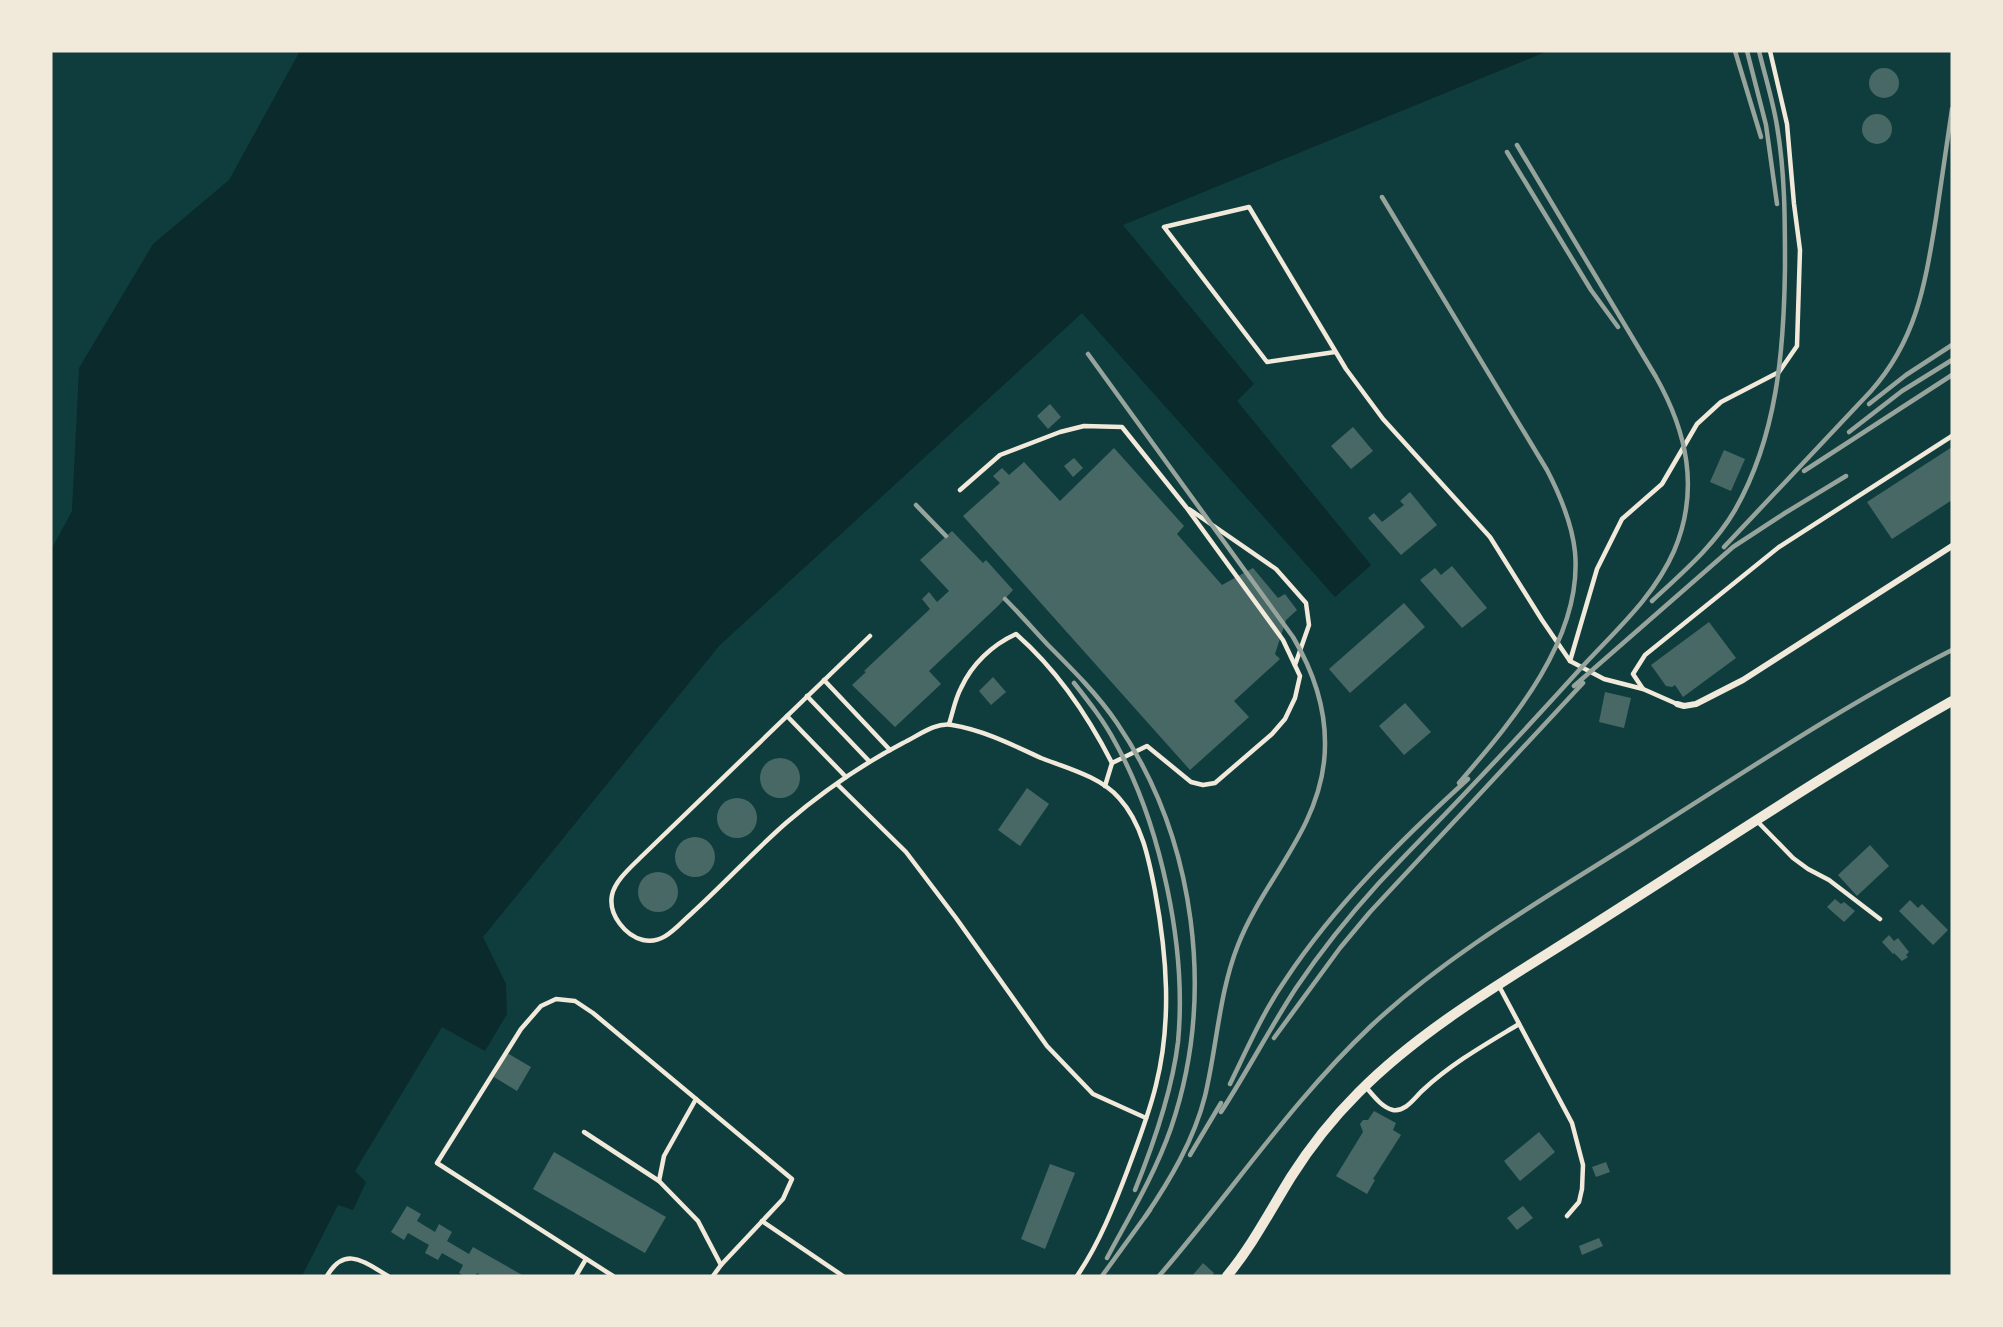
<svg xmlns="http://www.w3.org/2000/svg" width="2003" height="1327" font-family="'Roboto Condensed',sans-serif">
<rect width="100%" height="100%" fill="#0f3d3e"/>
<path fill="#0a2a2b" d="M 300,51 L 1548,51 L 1123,225 L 1254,384 L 1237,401 L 1371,565 L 1335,597 L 1082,313 L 719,646 L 483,937 L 506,984 L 507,1014 L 485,1051 L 442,1027 L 355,1171 L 366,1182 L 353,1210 L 338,1205 L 302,1276 L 51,1276 L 51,550 L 72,511 L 79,368 L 153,244 L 229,180 Z"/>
<g fill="#486865">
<circle cx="1884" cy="83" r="15"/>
<circle cx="1877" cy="129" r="15"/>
<path d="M 1050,404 L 1061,417 L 1048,429 L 1037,416 Z"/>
<path d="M 1353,427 L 1373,451 L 1351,469 L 1331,446 Z"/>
<path d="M 1952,447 L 1952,500 L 1892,539 L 1867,502 Z"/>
<path d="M 1114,448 L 1184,526 L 1177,534 L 1222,585 L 1253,568 L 1278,598 L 1285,594 L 1297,610 L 1286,620 L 1275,654 L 1280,659 L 1234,701 L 1249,717 L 1190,770 L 963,516 L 1000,483 L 993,476 L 1002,468 L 1009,475 L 1024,462 L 1060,501 Z"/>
<path d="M 1724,450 L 1745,459 L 1731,491 L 1710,482 Z"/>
<path d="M 1074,458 L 1083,468 L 1073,477 L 1064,466 Z"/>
<path d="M 1410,492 L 1437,525 L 1401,555 L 1368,518 L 1374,513 L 1382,522 L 1404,505 L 1400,501 Z"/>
<path d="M 952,531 L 983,563 L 986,560 L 1013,590 L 999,605 L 929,671 L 941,684 L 895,727 L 852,685 L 866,672 L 864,671 L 930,609 L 922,599 L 929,592 L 937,602 L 949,591 L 920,560 Z"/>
<path d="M 1452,566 L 1487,608 L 1462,628 L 1420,580 L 1435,568 L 1441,575 Z"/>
<path d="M 1404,603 L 1425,627 L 1350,693 L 1329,669 Z"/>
<path d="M 1709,622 L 1736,658 L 1683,697 L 1675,685 L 1672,687 L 1666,686 L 1651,665 Z"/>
<path d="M 993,677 L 1006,692 L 991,705 L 979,691 Z"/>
<path d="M 1605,692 L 1631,698 L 1624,728 L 1599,722 Z"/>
<path d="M 1405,703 L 1431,732 L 1404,755 L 1379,726 Z"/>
<circle cx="780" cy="778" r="20"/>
<path d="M 1027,788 L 1049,804 L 1020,846 L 998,830 Z"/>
<circle cx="737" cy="818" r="20"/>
<circle cx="695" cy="857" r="20"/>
<path d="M 1870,845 L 1889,866 L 1857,896 L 1838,875 Z"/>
<circle cx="658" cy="892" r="20"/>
<path d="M 1835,899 L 1841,904 L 1844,902 L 1855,911 L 1844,922 L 1827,907 Z"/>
<path d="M 1910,900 L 1918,908 L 1922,904 L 1948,930 L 1933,945 L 1899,911 Z"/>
<path d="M 1889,935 L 1894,941 L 1898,938 L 1909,952 L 1906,955 L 1908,957 L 1902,961 L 1894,953 L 1893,954 L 1882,942 Z"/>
<path d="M 507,1053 L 531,1067 L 517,1091 L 494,1077 Z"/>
<path d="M 1374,1111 L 1396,1123 L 1393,1130 L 1401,1135 L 1373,1179 L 1375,1180 L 1367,1194 L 1336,1176 L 1363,1132 L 1360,1124 L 1363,1120 L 1368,1120 Z"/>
<path d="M 1539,1132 L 1555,1152 L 1520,1181 L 1504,1161 Z"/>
<path d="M 554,1152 L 666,1217 L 645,1253 L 533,1189 Z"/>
<path d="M 1606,1162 L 1610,1172 L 1596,1177 L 1592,1167 Z"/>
<path d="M 1050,1164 L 1075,1173 L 1045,1249 L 1021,1239 Z"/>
<path d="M 407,1206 L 421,1214 L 417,1221 L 435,1232 L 439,1224 L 452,1232 L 447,1241 L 469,1254 L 473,1247 L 524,1276 L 482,1276 L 477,1273 L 475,1276 L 464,1276 L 459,1273 L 463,1265 L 442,1253 L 438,1260 L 425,1253 L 429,1245 L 408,1233 L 404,1240 L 391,1232 Z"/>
<path d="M 1523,1206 L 1533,1218 L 1517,1230 L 1507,1218 Z"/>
<path d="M 1599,1238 L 1603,1246 L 1582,1255 L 1579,1246 Z"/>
<path d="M 1203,1263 L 1214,1273 L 1212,1276 L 1192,1276 Z"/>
</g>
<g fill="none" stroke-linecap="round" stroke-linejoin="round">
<g stroke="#f1e9da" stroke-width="4.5">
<path d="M 1335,352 L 1267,362 L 1164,227 L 1249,207 L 1346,369 L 1383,419 L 1490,537 L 1542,620 L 1570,661 L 1604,679 L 1643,689"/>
<path d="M 960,490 L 1000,455 L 1060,432 L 1084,426 L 1122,427 L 1186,507 L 1283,640 L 1300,676 L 1295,698 L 1285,719 L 1272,734 L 1215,783 L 1203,785 L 1191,782 L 1147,746 L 1112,763"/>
<path d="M 1189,509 L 1276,569 L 1306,603 L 1309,625 L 1295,665"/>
<path d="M 870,636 L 640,858 C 630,868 615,881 612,895 C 608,915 626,936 643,940 C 664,945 678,925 692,913 C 724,884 754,851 786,823 C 822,792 861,765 903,743 C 918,736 935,722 952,725 C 983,730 1013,745 1041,758 C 1067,768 1101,777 1119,798 C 1142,823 1149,860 1155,891 C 1167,956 1172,1021 1156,1085 C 1149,1114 1138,1142 1128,1169 C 1114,1206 1099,1244 1077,1276"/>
<path d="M 1570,661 L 1597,569 L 1622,519 L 1662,484 L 1697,424 L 1721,402 L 1779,372 L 1797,346 L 1800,250 L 1794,204 L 1787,124 L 1770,51"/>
<path d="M 824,680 L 890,750"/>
<path d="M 807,696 L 869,761"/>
<path d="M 1677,704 L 1643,689 L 1633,674 L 1645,655 L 1779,547 L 1952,436"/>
<path d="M 787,716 L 846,777"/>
<path d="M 949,724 C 953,712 955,699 961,688 C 972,664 992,645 1016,634 C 1056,669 1088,716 1112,763 L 1105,786"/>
<path d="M 837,784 L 906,852 L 956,918 L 1047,1046 L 1093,1094 L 1146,1118"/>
<path d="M 1757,821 L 1793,858 L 1808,869 L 1829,880 L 1880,919"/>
<path d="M 1499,986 L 1572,1123 L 1583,1165 L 1582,1189 L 1579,1202 L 1567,1216"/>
<path d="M 1365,1086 C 1373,1095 1381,1107 1393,1110 C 1406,1112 1415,1097 1423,1090 C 1452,1063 1486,1044 1519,1024"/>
<path d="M 584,1132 L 659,1181 L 698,1221 L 721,1265"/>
<path d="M 659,1181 L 664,1156 L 696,1099"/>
<path d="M 762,1221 L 843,1276"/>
<path d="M 327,1276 C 345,1245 364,1262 388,1276"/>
<path d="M 576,1276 L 586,1259"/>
<path d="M 613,1276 L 437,1163 L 521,1029 L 541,1006 L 556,999 L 575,1001 L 593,1013 L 792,1179 L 783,1199 L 721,1265 L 713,1276"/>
</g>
<path stroke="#f1e9da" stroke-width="6" d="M 1677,704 L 1684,706 L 1696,704 L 1743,680 L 1952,546"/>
<path stroke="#f1e9da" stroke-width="10" d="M 1227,1276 C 1252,1246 1270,1211 1291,1177 C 1310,1147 1333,1118 1358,1093 C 1427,1023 1522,971 1604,918 C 1719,845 1833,768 1952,701"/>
<g stroke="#97a49c" stroke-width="4.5">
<path d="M 1735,51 L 1761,137"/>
<path d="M 1747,51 L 1766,125 L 1777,204"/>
<path d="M 1507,152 L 1591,290 L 1618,327"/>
<path d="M 1382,197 L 1547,470 C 1560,495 1572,523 1575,552 C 1583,639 1512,721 1459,783"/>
<path d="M 1088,354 L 1293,637 C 1315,674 1329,717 1324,762 C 1316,833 1263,881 1238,945 C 1219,993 1217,1046 1205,1096 C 1194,1140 1170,1180 1145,1217"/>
<path d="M 1869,404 L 1906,375 L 1952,345"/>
<path d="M 1849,432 L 1902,391 L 1952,360"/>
<path d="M 1804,471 L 1952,375"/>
<path d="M 916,505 L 946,536"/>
<path d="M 1724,547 L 1871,391 C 1917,339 1925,284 1936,218 C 1941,182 1947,145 1952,109"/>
<path d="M 1005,599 C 1020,614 1034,630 1048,645 C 1073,670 1098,695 1117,723 C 1196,839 1216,996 1171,1128 C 1155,1174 1130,1215 1107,1258"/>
<path d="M 1652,601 C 1682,573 1714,546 1735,510 C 1777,436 1784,351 1785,267 C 1785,220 1785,173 1777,126 C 1773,101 1765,76 1759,51"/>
<path d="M 1074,683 C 1089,702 1104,721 1115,742 C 1161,825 1187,948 1178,1042 C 1172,1092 1154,1143 1135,1190"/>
<path d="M 1574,686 L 1733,547 L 1785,513 L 1846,476"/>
<path d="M 1274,1038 L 1340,948 L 1370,912 L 1583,683"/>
<path d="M 1230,1084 C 1247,1049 1263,1012 1286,979 C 1335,905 1402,839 1468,779"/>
<path d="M 1221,1112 C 1247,1072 1270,1028 1296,988 C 1321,951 1348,917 1378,884 C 1408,852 1439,821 1469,789 C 1507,749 1544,709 1581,668 C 1614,632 1654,597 1674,551 C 1700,490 1687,432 1656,377 L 1517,145"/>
<path d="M 1190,1155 L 1221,1103"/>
<path d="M 1102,1276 L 1150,1210"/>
<path d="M 1159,1276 C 1231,1193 1291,1102 1371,1026 C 1451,951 1549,896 1640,838 C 1743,773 1844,705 1952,650"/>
</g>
</g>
<rect width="2003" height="1327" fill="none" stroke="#f1e9da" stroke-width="105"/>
</svg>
